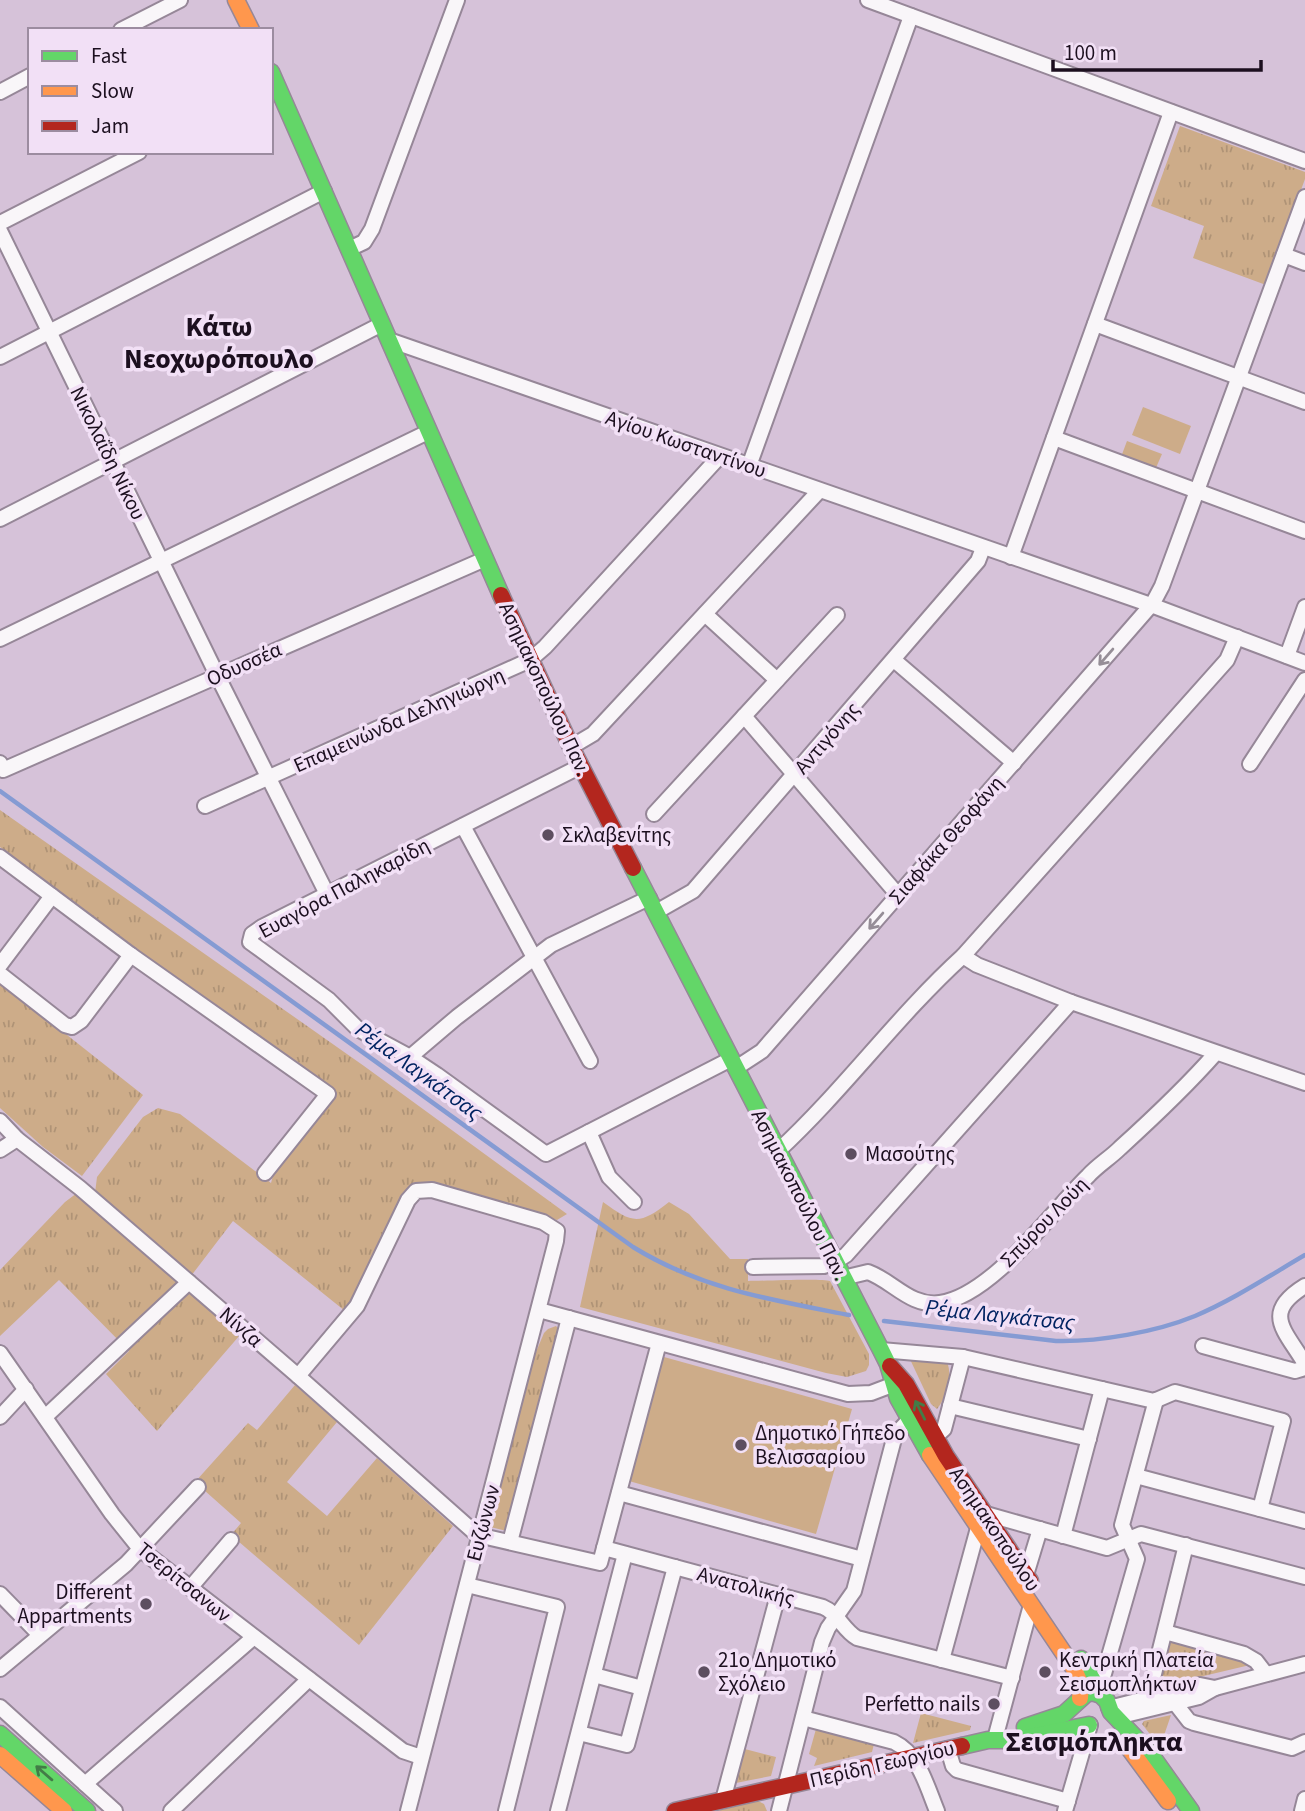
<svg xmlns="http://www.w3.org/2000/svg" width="1305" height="1811" font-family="'Source Sans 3',sans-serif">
<defs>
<pattern id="grass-tufts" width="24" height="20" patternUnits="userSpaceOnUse" patternTransform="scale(1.75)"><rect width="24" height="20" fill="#cdac89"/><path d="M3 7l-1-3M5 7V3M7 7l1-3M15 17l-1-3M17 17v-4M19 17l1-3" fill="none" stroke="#af9376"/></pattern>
</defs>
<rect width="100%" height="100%" fill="#d6c2d9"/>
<g fill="url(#grass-tufts)">
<path d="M 1180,126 L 1305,172 L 1305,179 L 1266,285 L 1193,258 L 1204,226 L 1151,206 Z"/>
<path d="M 0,810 L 364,1066 L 567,1214 L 557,1220 L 428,1183 L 415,1184 L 408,1189 L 352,1303 L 345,1311 L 233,1221 L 191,1276 L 95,1193 L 97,1177 L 143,1117 L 158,1108 L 180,1114 L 271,1183 L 274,1172 L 335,1093 L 110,932 L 0,847 Z"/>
<path d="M 0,982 L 143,1095 L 82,1176 L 43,1147 L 0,1108 Z"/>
<path d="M 77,1193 L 240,1335 L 157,1431 L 106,1374 L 129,1351 L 59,1280 L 0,1336 L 0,1270 L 65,1202 Z"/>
<path d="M 603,1202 C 632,1223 639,1226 669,1202 L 689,1214 L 730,1259 L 748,1259 L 748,1281 C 761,1281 823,1278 830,1281 L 869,1354 L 869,1365 L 866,1371 L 847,1377 L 826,1373 L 580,1307 Z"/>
<path d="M 556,1326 L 560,1331 L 507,1531 L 486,1526 L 527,1373 L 544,1333 L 548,1329 Z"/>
<path d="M 908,1355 L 947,1362 C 953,1376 946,1398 937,1409 L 931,1404 Z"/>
<path d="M 295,1385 L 337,1422 L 287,1482 L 327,1516 L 377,1458 L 453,1526 L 359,1645 L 231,1535 L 241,1523 L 195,1482 L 248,1423 L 257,1430 Z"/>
<path d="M 1174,1639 L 1245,1658 L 1250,1665 L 1157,1687 L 1168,1645 Z"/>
<path d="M 921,1713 L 971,1726 L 970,1730 L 913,1743 Z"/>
<path d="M 1171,1715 L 1160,1747 L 1142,1724 L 1144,1721 Z"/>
<path d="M 816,1729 L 874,1744 L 872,1752 L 814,1766 L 817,1758 L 809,1754 Z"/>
<path d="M 741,1748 L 776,1757 L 771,1776 L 731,1784 Z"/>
<path d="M 758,1801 L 764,1804 L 767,1811 L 717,1811 Z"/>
</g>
<g fill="#cdac89">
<path d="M 1143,407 L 1191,426 L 1180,454 L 1132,435 Z"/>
<path d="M 1127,441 L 1162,454 L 1155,470 L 1121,457 Z"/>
<path d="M 664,1357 L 852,1409 L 816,1534 L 629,1481 Z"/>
</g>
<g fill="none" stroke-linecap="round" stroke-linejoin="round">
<g stroke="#859bd3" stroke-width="4.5">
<path d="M 0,791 L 633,1247 C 701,1289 772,1300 849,1315"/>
<path d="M 884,1321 L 1056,1341 C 1099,1342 1156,1332 1195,1316 C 1233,1300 1269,1276 1305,1255"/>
</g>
<defs>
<g id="street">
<path d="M 868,0 L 1305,161"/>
<path d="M 121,30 L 180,0"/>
<path d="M 0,92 L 30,76"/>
<path d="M 0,223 L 139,152"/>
<path d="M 0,231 L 217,675 L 327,894"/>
<path d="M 349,249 L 364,242 L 372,229 L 457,0"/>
<path d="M 1284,255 L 1305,263"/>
<path d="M 1095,324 L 1305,402"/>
<path d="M 389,340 L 1151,605 L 1305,663"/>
<path d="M 0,357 L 324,191"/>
<path d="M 1054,438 L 1305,531"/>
<path d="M 749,466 L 911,16"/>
<path d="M 0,519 L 382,324"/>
<path d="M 1011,557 L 1171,112"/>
<path d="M 705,614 L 777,680"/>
<path d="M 0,639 L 428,432"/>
<path d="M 1287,656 L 1305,607"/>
<path d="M 894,660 L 1014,763"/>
<path d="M 744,716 L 898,895"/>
<path d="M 571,747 L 593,734 L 819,491"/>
<path d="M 0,763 L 3,770 L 485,559"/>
<path d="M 1250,764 L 1305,680"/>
<path d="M 581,766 L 262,927 L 252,934 L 250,942 L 329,1000 L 358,1029 L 410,1057 L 437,1075 L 546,1154 L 731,1059"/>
<path d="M 205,806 L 530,660 L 545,647 L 720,456"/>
<path d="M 654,814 L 837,615"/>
<path d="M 463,826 L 590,1061"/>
<path d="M 0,857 L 131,955 L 328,1094 L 265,1173"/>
<path d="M 656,912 L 693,891 L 978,561 L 983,548"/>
<path d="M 963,956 L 977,965 L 1071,1002 L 1305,1083"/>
<path d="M 0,965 L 52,896"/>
<path d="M 0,974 L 65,1025 L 72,1027 L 81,1021 L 131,955"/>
<path d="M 410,1057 L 457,1017 L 551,945 L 649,898"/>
<path d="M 736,1068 L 762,1051 L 1153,603 L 1162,586 L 1305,197"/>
<path d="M 0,1121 L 17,1139 L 80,1188 L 298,1376 L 474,1532 L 482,1536 L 600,1563 L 604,1548 L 823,1607 C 838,1613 843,1630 857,1638 L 1012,1678"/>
<path d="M 589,1132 L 609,1177 L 634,1202"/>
<path d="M 0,1150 L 17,1139"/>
<path d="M 778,1151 C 844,1090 897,1016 963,956 L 1227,660 L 1237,637"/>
<path d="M 753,1267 L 824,1266 L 835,1262 L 846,1255 L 1071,1002"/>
<path d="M 843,1278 L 868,1272 C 893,1281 910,1307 940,1303 C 993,1295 1051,1212 1088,1176 C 1098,1165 1110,1158 1120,1148 C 1153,1118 1186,1087 1215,1054"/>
<path d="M 1305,1286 C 1261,1313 1285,1330 1305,1364"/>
<path d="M 539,1310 L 848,1394 L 871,1393 L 892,1385"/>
<path d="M 1203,1346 L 1295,1371 L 1305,1368"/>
<path d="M 881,1350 L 963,1357 L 1154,1401 L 1175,1392 L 1283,1421 L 1260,1509"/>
<path d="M 0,1353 L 112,1514 L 140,1549 L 403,1751 L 421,1757"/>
<path d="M 298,1376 L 357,1306 L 408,1200 L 416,1191 L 432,1190 L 543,1222 L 557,1231 L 556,1241 L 408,1811"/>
<path d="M 950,1406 L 1089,1439"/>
<path d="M 0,1417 L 26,1389"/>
<path d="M 45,1417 L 189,1282"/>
<path d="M 935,1437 L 944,1429 L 963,1357"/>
<path d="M 1136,1476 L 1305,1521"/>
<path d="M 619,1493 L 862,1559"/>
<path d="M 986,1514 L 1107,1548 L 1141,1534 L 1305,1577"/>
<path d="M 1063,1536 L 1102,1389"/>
<path d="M 510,1542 L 569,1318"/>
<path d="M 604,1548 L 659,1343"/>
<path d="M 1026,1575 L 1040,1529"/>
<path d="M 467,1585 L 557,1607 L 506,1811"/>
<path d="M 190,1588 L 231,1540"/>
<path d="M 0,1594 L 40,1635"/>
<path d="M 1165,1632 L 1244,1654 L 1256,1661 L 1266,1674"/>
<path d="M 942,1660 L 978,1528"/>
<path d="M 0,1669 L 126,1564 L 198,1487"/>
<path d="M 594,1675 L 642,1688"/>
<path d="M 1099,1691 L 1137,1559 L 1122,1525 L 1156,1400"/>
<path d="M 1148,1698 L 1186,1545"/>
<path d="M 1175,1703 L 1189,1721 L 1194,1723 L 1292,1748 L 1305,1742"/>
<path d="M 0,1707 L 115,1811"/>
<path d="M 1109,1708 L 1200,1685 L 1215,1688"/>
<path d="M 1117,1717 L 1199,1697 L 1215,1688 L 1305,1664"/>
<path d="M 803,1718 L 894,1742 C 919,1754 927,1787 937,1811"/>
<path d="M 579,1733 L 627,1745 L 675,1567"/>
<path d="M 996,1735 L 1031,1605"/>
<path d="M 948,1749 L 953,1766 L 957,1770 L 1068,1801"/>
<path d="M 85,1784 L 254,1637"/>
<path d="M 723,1800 L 778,1595"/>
<path d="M 171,1811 L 309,1679"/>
<path d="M 558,1811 L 625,1554"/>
<path d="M 779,1811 L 822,1642 L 828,1628 L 854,1591 L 895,1435 L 909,1420"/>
<path d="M 1065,1811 L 1090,1725"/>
<path d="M 1302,1811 L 1305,1799"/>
</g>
<g id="fast">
<path d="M 271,72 L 501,595"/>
<path d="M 633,868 L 881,1350 L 888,1364 L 898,1398 L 930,1455"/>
<path d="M 1081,1659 L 1101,1695"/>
<path d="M 1025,1727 L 1064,1714 L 1086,1694 L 1092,1692 L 1101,1695 L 1107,1701 L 1111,1712 L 1149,1752 L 1191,1811"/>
<path d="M 0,1734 L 87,1811"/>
<path d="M 962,1746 L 988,1740 L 1015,1740 L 1089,1725"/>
</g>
<g id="slow">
<path d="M 236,0 L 251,30"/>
<path d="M 930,1455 L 1073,1667 L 1081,1685 L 1080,1698"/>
<path d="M 1126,1744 L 1168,1801"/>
<path d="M 0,1755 L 64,1811"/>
</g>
<g id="jam">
<path d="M 501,595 L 571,747 L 633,868"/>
<path d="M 890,1366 L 906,1384 L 946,1456 L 1030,1581"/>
<path d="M 675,1811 L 962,1746"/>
</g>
</defs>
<use href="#street" stroke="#968798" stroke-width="18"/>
<use href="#fast" stroke="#968798" stroke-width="19"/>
<use href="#slow" stroke="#968798" stroke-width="19"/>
<use href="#jam" stroke="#968798" stroke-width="19"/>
<use href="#street" stroke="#f9f6f9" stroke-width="14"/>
<use href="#fast" stroke="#63d668" stroke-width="16"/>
<use href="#slow" stroke="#ff974d" stroke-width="16"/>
<use href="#jam" stroke="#b3261e" stroke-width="16"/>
</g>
<defs><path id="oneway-shaft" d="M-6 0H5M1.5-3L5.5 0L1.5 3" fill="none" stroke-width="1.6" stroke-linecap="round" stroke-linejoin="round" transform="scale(1.75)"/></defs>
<g stroke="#968e97">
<use href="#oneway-shaft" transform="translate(1106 657) rotate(131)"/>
<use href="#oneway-shaft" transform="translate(876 921) rotate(131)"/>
</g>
<g stroke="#437c47">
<use href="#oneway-shaft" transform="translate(920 1410) rotate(-117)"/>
<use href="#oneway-shaft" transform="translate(44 1773) rotate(-139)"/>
</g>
<g fill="#5d4e60" stroke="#f2e0f6" stroke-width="2.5">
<circle cx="548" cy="835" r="7"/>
<circle cx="851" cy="1154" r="7"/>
<circle cx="741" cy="1445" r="7"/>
<circle cx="146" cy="1604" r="7"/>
<circle cx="704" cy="1672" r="7"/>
<circle cx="1045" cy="1672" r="7"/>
<circle cx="994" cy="1704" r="7"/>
</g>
<g text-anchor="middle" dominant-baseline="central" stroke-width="7" stroke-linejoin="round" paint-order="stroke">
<g font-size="21" fill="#1c0f1f" stroke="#f2e0f6">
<text transform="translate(686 444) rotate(19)">Αγίου Κωσταντίνου</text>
<text transform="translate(108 453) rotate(64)">Νικολαΐδη Νίκου</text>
<text transform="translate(244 664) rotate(-24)">Οδυσσέα</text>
<text transform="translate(545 689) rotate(65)">Ασημακοπούλου Παν.</text>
<text transform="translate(399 720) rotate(-24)">Επαμεινώνδα Δεληγιώργη</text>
<text transform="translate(827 738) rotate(-49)">Αντιγόνης</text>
<text transform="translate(946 840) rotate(-49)">Σιαφάκα Θεοφάνη</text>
<text transform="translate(344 888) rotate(-28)">Ευαγόρα Παληκαρίδη</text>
<text transform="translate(800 1195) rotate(63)">Ασημακοπούλου Παν.</text>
<text transform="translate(1044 1222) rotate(-46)">Σπύρου Λούη</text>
<text transform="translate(241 1327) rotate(41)">Νίνζα</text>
<text transform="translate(483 1523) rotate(-75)">Ευζώνων</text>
<text transform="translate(995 1529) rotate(56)">Ασημακοπούλου</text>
<text transform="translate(184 1582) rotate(39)">Τσερίτσανων</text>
<text transform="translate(746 1586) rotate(15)">Ανατολικής</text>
<text transform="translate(882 1764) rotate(-13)">Περίδη Γεωργίου</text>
</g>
<g font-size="21" fill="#1c0f1f" stroke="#f2e0f6" text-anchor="start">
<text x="562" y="835">Σκλαβενίτης</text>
<text x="865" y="1154">Μασούτης</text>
<text x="755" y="1433">Δημοτικό Γήπεδο<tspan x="755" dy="24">Βελισσαρίου</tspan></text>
<text x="132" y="1592" text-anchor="end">Different<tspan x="132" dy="24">Appartments</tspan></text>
<text x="718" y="1660">21ο Δημοτικό<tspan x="718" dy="24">Σχόλειο</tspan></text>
<text x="1059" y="1660">Κεντρική Πλατεία<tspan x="1059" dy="24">Σεισμοπλήκτων</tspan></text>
<text x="980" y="1704" text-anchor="end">Perfetto nails</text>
</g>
<g font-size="23" font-style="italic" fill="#012361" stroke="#f2e0f6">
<text transform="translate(419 1071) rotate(36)">Ρέμα Λαγκάτσας</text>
<text transform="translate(1000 1315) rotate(6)">Ρέμα Λαγκάτσας</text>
</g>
<g font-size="28" font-weight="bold" fill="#1c0f1f" stroke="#f2e0f6">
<text x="219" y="327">Κάτω<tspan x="219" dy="32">Νεοχωρόπουλο</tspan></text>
<text x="1094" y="1742">Σεισμόπληκτα</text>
</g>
</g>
<rect x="28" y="28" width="245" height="126" fill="#f2e0f6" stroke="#9c8ca0" stroke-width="2"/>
<rect x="42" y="51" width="35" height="10" fill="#63d668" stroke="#9c8ca0" stroke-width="2"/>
<text x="91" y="63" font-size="21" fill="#1c0f1f">Fast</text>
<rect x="42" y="86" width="35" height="10" fill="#ff974d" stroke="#9c8ca0" stroke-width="2"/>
<text x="91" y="98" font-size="21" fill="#1c0f1f">Slow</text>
<rect x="42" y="121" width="35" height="10" fill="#b3261e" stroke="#9c8ca0" stroke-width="2"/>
<text x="91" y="133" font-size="21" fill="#1c0f1f">Jam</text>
<path d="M1053 60v10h208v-10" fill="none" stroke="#1c0f1f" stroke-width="3.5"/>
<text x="1064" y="60" font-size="21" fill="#1c0f1f" stroke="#f2e0f6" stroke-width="5" paint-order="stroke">100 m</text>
</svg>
